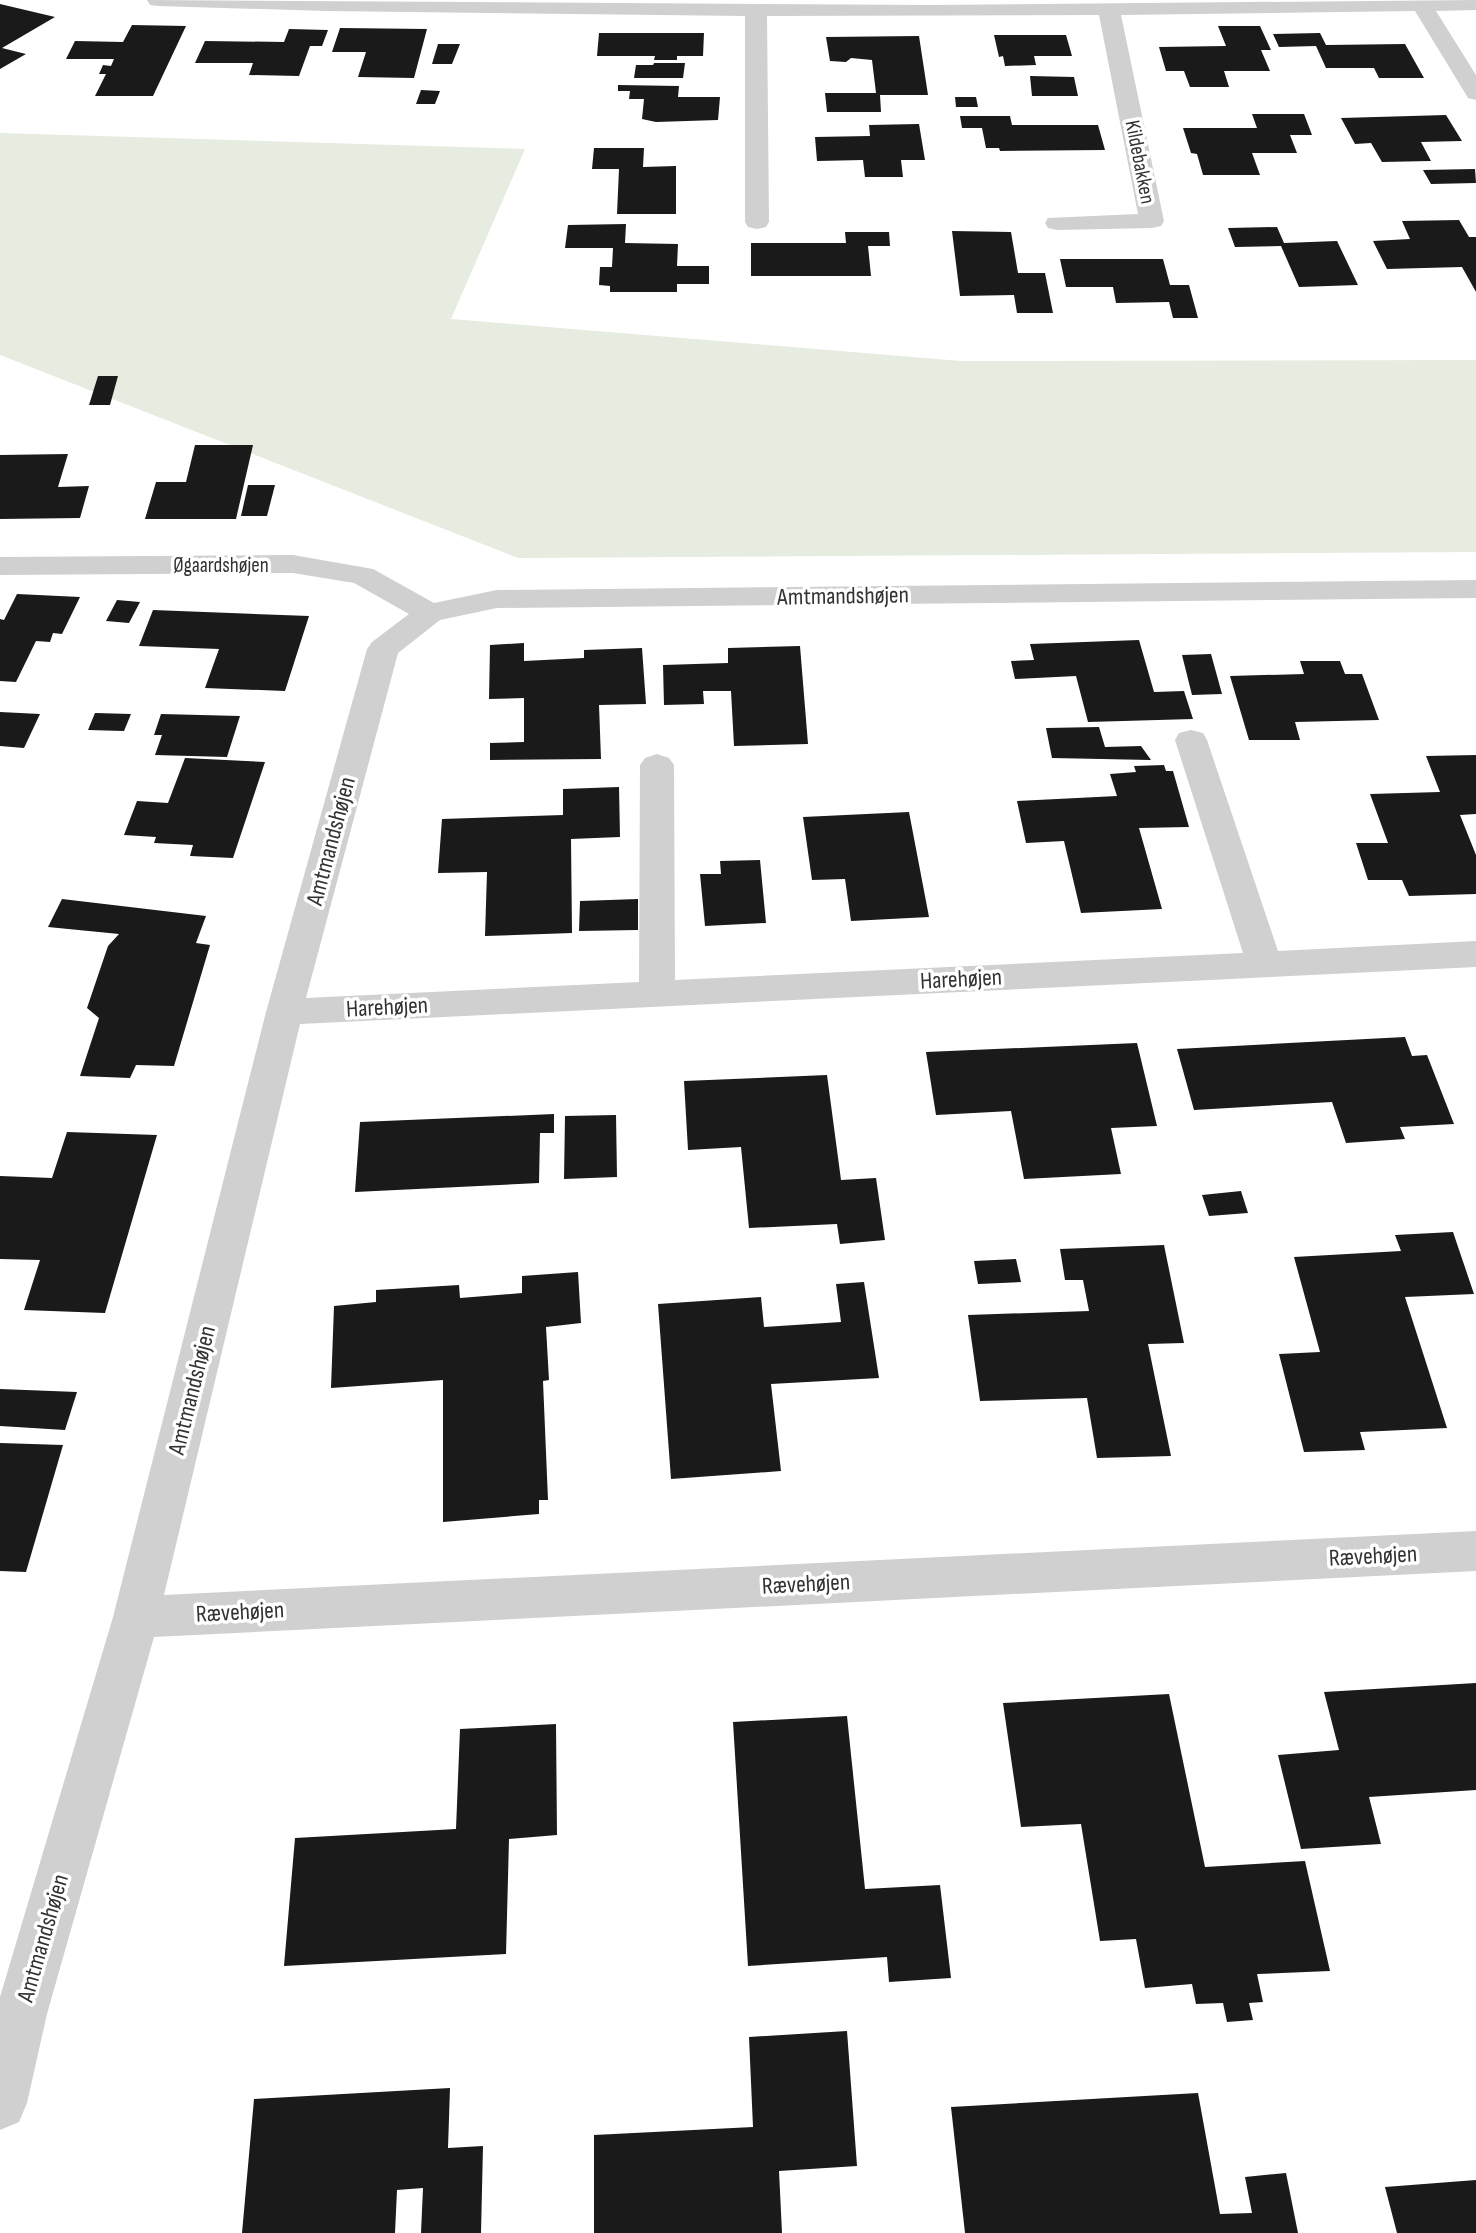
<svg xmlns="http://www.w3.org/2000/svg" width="1476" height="2233" font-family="'Sofia Sans Condensed',sans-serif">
<rect width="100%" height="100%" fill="#fff"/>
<path fill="#e6ecdf" d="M 0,133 L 525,149 L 451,319 L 961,361 L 1476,360 L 1476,552 L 518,558 L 0,355 Z"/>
<g fill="#1a1a1a">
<path d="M 0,4 L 55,17 L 2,48 L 26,54 L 0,69 Z"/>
<path d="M 132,25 L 186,26 L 153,96 L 95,96 L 106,74 L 99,74 L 103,65 L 111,66 L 114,59 L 66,59 L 75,41 L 123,42 Z"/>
<path d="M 1218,26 L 1260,26 L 1271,50 L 1261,50 L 1270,71 L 1224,71 L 1229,87 L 1190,87 L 1184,71 L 1166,71 L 1159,47 L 1226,46 Z"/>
<path d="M 340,28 L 427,29 L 414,78 L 358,77 L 366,52 L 332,52 Z"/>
<path d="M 289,29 L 328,30 L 322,46 L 310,46 L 299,76 L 249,75 L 253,63 L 195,63 L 205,41 L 284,42 Z"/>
<path d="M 599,33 L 704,33 L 703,56 L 677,56 L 677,60 L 654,60 L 655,56 L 597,56 Z"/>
<path d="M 1320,33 L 1326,45 L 1405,44 L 1424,78 L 1379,78 L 1374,68 L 1326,68 L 1316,46 L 1279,47 L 1273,34 Z"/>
<path d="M 994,35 L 1066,35 L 1072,56 L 1034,56 L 1036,65 L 1005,66 L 1003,56 L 999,57 Z"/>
<path d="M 919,36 L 928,95 L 880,95 L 881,112 L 827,112 L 825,93 L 876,93 L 872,60 L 851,58 L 846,62 L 830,61 L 826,37 Z"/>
<path d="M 438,44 L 460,44 L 452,64 L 432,64 Z"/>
<path d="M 654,63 L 685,63 L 683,78 L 634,78 L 636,65 L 653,65 Z"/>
<path d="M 1030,76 L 1074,77 L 1078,96 L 1032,96 Z"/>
<path d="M 618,85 L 679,86 L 678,97 L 720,97 L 718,120 L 656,122 L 642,119 L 644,99 L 629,99 L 630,91 L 618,91 Z"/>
<path d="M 421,90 L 440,91 L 435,104 L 416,104 Z"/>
<path d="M 955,97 L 976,97 L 978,107 L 956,107 Z"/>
<path d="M 1252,114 L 1304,114 L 1312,135 L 1290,135 L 1297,153 L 1252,153 L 1260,175 L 1203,175 L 1197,154 L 1191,153 L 1183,128 L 1257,128 Z"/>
<path d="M 1446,115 L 1462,141 L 1421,142 L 1431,161 L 1382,162 L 1371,143 L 1355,144 L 1341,118 Z"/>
<path d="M 960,116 L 1010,116 L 1012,125 L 1098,125 L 1105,150 L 1000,151 L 999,148 L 986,148 L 982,128 L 962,128 Z"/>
<path d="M 919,124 L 925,160 L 901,160 L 903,177 L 865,177 L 863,160 L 817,161 L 815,137 L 870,136 L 869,125 Z"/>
<path d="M 594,148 L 644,148 L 643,167 L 676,166 L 676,214 L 617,214 L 619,169 L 592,169 Z"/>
<path d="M 1475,169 L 1476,183 L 1431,184 L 1423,170 Z"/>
<path d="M 1459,220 L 1469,237 L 1476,237 L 1476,292 L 1462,267 L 1387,269 L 1373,241 L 1410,239 L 1402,221 Z"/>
<path d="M 626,224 L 625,243 L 678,244 L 677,266 L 709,266 L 709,284 L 677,284 L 677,292 L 610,292 L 610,286 L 599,285 L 600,267 L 612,267 L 613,248 L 565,248 L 568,225 Z"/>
<path d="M 1277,227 L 1284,243 L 1337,241 L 1358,285 L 1299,287 L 1281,246 L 1235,247 L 1228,228 Z"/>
<path d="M 952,231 L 1011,232 L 1018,273 L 1045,273 L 1053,313 L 1017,313 L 1014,295 L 960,296 Z"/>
<path d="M 845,232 L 889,232 L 890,246 L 868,246 L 871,276 L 751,276 L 751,243 L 846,243 Z"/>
<path d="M 1060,259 L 1163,259 L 1170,285 L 1189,285 L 1198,318 L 1173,318 L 1169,302 L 1116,303 L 1113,287 L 1066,287 Z"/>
<path d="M 98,376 L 118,376 L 110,405 L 89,405 Z"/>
<path d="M 195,445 L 253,445 L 236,519 L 145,519 L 156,482 L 186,482 Z"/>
<path d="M 68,454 L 58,487 L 89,486 L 80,518 L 0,519 L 0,455 Z"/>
<path d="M 248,485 L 275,485 L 267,516 L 241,516 Z"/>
<path d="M 17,594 L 80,597 L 62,634 L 53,633 L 50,642 L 36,641 L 16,682 L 0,681 L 0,619 L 4,620 Z"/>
<path d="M 117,600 L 140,602 L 129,623 L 106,621 Z"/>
<path d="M 153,610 L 309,616 L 285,691 L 205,688 L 219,649 L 139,646 Z"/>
<path d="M 1139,640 L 1154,692 L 1184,691 L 1193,719 L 1088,722 L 1076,676 L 1015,679 L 1011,661 L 1034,660 L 1030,644 Z"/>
<path d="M 524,643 L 524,661 L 584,658 L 584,650 L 642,648 L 646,704 L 599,705 L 601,759 L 490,760 L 490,743 L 524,742 L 524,698 L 489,699 L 490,645 Z"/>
<path d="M 800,646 L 808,744 L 734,746 L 731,691 L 703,691 L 704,704 L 664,705 L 663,665 L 728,663 L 728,648 Z"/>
<path d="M 1211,654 L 1222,694 L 1192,695 L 1182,655 Z"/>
<path d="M 1300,661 L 1340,661 L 1345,674 L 1362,674 L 1379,720 L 1295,722 L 1300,740 L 1249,740 L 1230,676 L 1304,674 Z"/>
<path d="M 0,712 L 40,714 L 24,748 L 0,746 Z"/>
<path d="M 95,713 L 131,714 L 124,731 L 88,730 Z"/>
<path d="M 161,714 L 240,716 L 227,757 L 155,755 L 162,735 L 154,735 Z"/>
<path d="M 1099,727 L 1105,747 L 1141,746 L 1151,760 L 1052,758 L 1046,728 Z"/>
<path d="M 1476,755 L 1476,814 L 1460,815 L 1476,855 L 1476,894 L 1409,896 L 1402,880 L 1368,880 L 1356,843 L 1388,843 L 1370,794 L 1440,792 L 1426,756 Z"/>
<path d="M 185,758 L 265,762 L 233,858 L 190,856 L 193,845 L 154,843 L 156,837 L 124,835 L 137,801 L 168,803 Z"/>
<path d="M 1164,765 L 1166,771 L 1173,771 L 1189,827 L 1139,828 L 1162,909 L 1081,913 L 1064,841 L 1026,843 L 1017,801 L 1117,796 L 1110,774 L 1136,772 L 1134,766 Z"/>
<path d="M 619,787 L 620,837 L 571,839 L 572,933 L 485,936 L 487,872 L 438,873 L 442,819 L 563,815 L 563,789 Z"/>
<path d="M 909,812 L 929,917 L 851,921 L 845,879 L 812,880 L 803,817 Z"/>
<path d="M 760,860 L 766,923 L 705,926 L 700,874 L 721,874 L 720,861 Z"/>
<path d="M 62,899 L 206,916 L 196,943 L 210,945 L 174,1066 L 136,1065 L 130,1078 L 80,1076 L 99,1018 L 87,1008 L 108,946 L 119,934 L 48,927 Z"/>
<path d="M 638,899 L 638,930 L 579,931 L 580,901 Z"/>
<path d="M 1405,1037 L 1412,1056 L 1427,1055 L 1454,1124 L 1400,1127 L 1405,1139 L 1346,1143 L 1332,1102 L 1194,1110 L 1177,1049 Z"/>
<path d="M 1137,1043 L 1157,1126 L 1111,1128 L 1121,1174 L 1024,1179 L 1011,1111 L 936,1115 L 926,1052 Z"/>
<path d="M 827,1075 L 841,1180 L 876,1178 L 885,1240 L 840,1244 L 837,1224 L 749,1228 L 741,1147 L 688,1150 L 684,1081 Z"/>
<path d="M 554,1114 L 554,1133 L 540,1133 L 539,1183 L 355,1192 L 360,1122 Z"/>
<path d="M 616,1115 L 617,1177 L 564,1179 L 565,1116 Z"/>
<path d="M 67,1132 L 157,1135 L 105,1313 L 24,1310 L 40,1260 L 0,1259 L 0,1176 L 52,1178 Z"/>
<path d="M 1241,1191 L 1248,1213 L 1209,1216 L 1202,1195 Z"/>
<path d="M 1453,1232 L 1474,1294 L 1405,1297 L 1447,1428 L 1360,1432 L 1365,1450 L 1304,1452 L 1279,1354 L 1320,1352 L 1294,1257 L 1401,1251 L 1395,1235 Z"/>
<path d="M 1164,1245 L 1184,1343 L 1148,1344 L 1171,1456 L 1097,1458 L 1087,1398 L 980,1401 L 968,1315 L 1089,1311 L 1083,1280 L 1065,1280 L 1060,1249 Z"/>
<path d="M 1016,1259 L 1021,1282 L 978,1284 L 974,1261 Z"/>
<path d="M 578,1272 L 581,1323 L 546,1327 L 549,1380 L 543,1381 L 548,1500 L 539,1500 L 539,1514 L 443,1522 L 443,1380 L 331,1388 L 334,1306 L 376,1302 L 376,1290 L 459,1285 L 460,1298 L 522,1293 L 522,1276 Z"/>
<path d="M 864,1282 L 879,1378 L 771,1384 L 781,1471 L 671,1479 L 658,1304 L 761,1297 L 764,1327 L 841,1322 L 836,1284 Z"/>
<path d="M 0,1389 L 77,1392 L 65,1430 L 0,1426 Z"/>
<path d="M 0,1443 L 63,1445 L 26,1572 L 0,1571 Z"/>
<path d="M 1476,1683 L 1476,1790 L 1369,1797 L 1381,1844 L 1301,1849 L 1278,1755 L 1339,1750 L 1324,1692 Z"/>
<path d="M 1169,1694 L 1205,1867 L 1305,1861 L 1330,1971 L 1257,1974 L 1263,2002 L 1249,2003 L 1253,2020 L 1227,2022 L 1223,2003 L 1196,2004 L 1192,1984 L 1145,1988 L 1136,1939 L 1100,1941 L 1081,1824 L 1021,1827 L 1003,1703 Z"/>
<path d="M 847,1716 L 865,1889 L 940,1885 L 951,1978 L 889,1982 L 887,1957 L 748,1966 L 733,1722 Z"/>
<path d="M 556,1724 L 557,1835 L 509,1839 L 506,1954 L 284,1966 L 295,1838 L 456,1829 L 460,1729 Z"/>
<path d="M 847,2031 L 857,2166 L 779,2171 L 782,2233 L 594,2233 L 594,2135 L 753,2127 L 749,2037 Z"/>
<path d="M 450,2088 L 448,2148 L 483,2146 L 481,2233 L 421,2233 L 423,2188 L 397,2190 L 395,2233 L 242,2233 L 254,2099 Z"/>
<path d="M 1198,2093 L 1220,2214 L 1252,2213 L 1245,2177 L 1286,2173 L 1298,2233 L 965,2233 L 951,2107 Z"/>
<path d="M 1476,2180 L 1476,2233 L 1397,2233 L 1385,2187 Z"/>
</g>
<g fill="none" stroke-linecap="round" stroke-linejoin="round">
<g fill="#d0d0d0" fill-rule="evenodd">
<path d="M 147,0 L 930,5 L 1476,0 L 1476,10 L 1436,11 L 1476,75 L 1476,100 L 1468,98 L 1465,93 L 1415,11 L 1121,15 L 1164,221 L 1161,226 L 1152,228 L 1057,230 L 1048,228 L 1045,223 L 1048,218 L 1138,214 L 1099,15 L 767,16 L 769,222 L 766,227 L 757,229 L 748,227 L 745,222 L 745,16 L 327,11 L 158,6 L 150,5 Z"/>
<path d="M 293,555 L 373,569 L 434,603 L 497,590 L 1476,580 L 1476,598 L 497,608 L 440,620 L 398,653 L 306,998 L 639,982 L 640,765 L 645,758 L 657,754 L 669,758 L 674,765 L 675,980 L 1243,953 L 1175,740 L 1179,733 L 1191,730 L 1203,733 L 1207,740 L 1278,951 L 1476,941 L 1476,967 L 300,1024 L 164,1595 L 1476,1531 L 1476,1571 L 154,1637 L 47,2014 L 27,2103 L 19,2122 L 0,2130 L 0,1997 L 113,1617 L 266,1012 L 367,649 L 372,642 L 409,614 L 354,583 L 293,573 L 0,575 L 0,557 Z"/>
</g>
</g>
<g text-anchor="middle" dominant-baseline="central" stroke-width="7" stroke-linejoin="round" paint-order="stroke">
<g font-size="21" fill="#333" stroke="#fff">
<text transform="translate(1140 162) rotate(79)">Kildebakken</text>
<text x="221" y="565">Øgaardshøjen</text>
</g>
<g font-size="24" fill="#333" stroke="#fff">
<text transform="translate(843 596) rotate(-1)">Amtmandshøjen</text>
<text transform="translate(331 841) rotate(-75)">Amtmandshøjen</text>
<text transform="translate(961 979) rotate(-3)">Harehøjen</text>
<text transform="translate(387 1007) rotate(-3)">Harehøjen</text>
<text transform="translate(192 1390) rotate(-76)">Amtmandshøjen</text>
<text transform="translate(1373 1556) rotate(-3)">Rævehøjen</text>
<text transform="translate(806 1584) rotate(-3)">Rævehøjen</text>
<text transform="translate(240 1612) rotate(-3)">Rævehøjen</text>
<text transform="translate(43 1938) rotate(-74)">Amtmandshøjen</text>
</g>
</g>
</svg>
